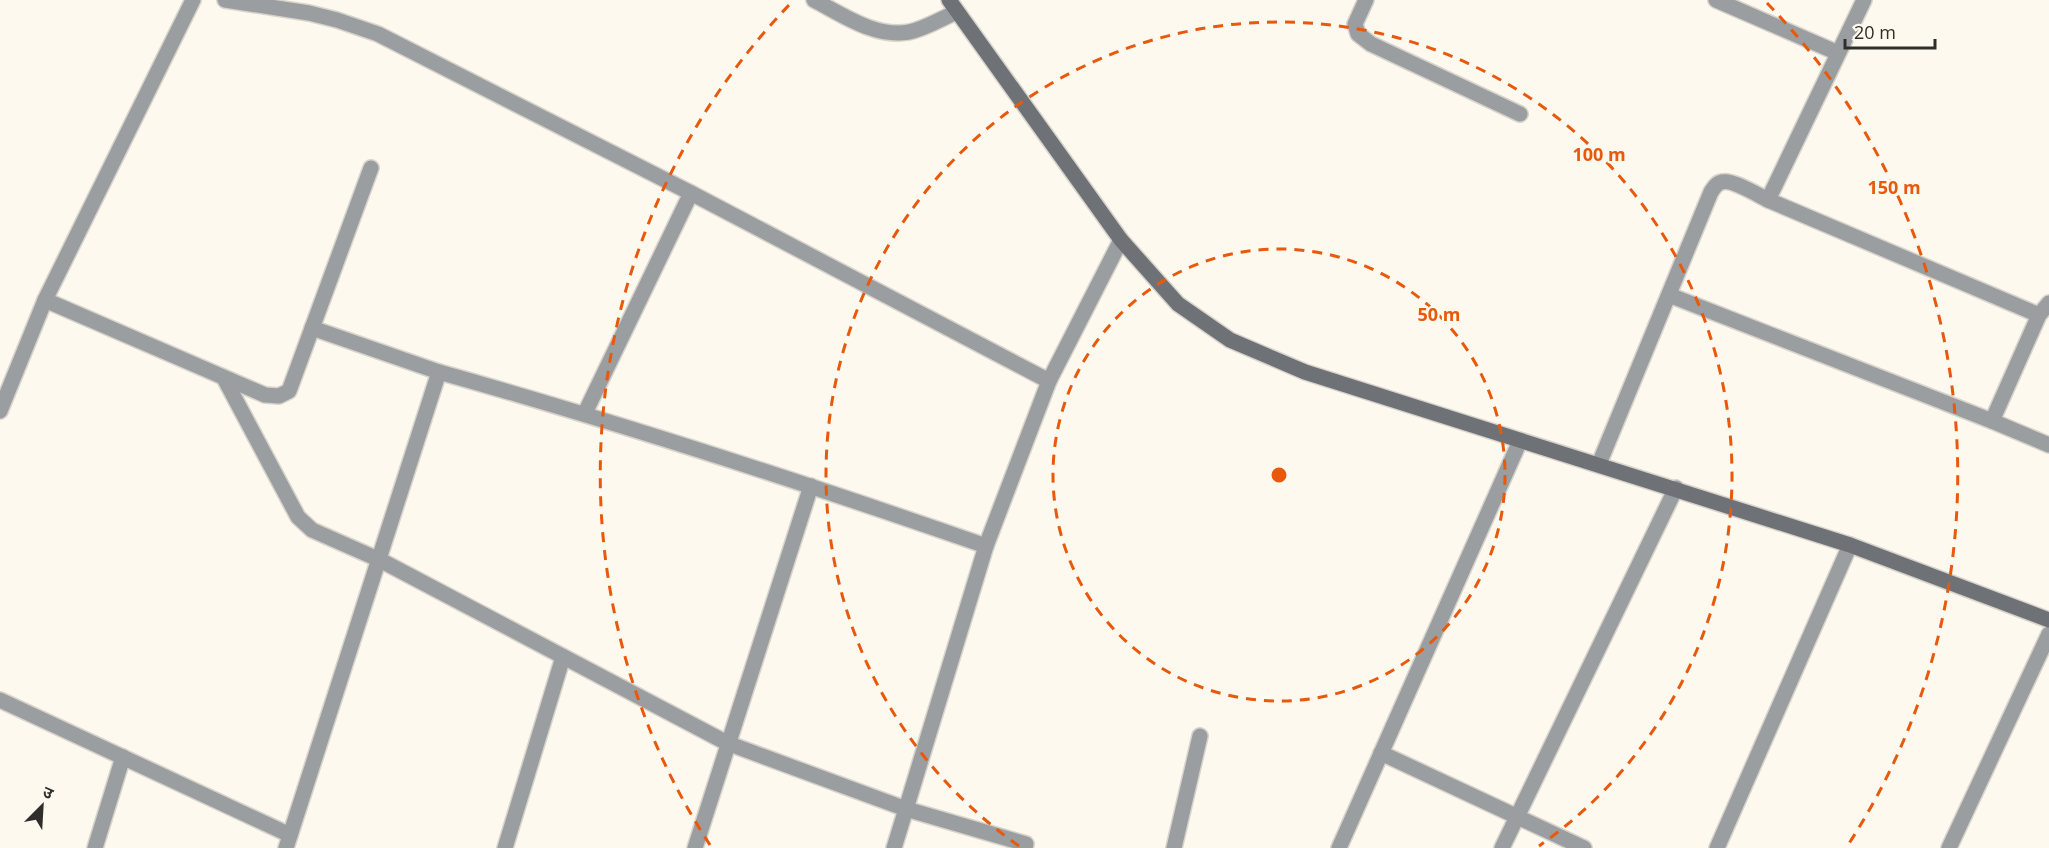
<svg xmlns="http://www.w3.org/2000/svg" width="2049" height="848" font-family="'Open Sans','Noto Sans Devanagari',sans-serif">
<rect width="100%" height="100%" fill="#fdf9ef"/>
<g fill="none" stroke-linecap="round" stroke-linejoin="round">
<defs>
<g id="street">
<path d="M 225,0 L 309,13 L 337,20 L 378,34 L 691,193 L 1049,381"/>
<path d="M 814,0 C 843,15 875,38 909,32 C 925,29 942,18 957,12"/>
<path d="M 1366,0 L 1355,24 L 1358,34 L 1371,44 L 1520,114"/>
<path d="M 1716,0 L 1838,53"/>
<path d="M 1768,200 L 2039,315"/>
<path d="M 1669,295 L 1992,421 L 2049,445"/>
<path d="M 45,300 L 265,395 L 279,396 L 289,391 L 371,168"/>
<path d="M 312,328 L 439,372"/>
<path d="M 224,378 L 298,517 L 312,530 L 380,560 L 727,743 L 906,809 L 986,546 L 1049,381 L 1121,240"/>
<path d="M 0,411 L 45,300 L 193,0"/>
<path d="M 585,413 L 691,193"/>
<path d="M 1992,421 L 2039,315 L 2049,303"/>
<path d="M 1599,464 L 1711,192 C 1714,188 1716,183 1722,182 C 1732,179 1758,195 1768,200 L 1864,0"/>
<path d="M 0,700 L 290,835"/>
<path d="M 1381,753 L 1584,848"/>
<path d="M 95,848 L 123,757"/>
<path d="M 286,848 L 439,372 C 624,424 805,483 986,546"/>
<path d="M 505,848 L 563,657"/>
<path d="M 695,848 L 811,486"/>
<path d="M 894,848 L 906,809 L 1026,844 L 1025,848"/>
<path d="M 1174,848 L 1200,736"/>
<path d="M 1339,848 L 1520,441"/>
<path d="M 1502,848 L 1676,488"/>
<path d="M 1717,848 L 1850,545"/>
<path d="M 1949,848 L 2049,634"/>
</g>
<path id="secondary" d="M 949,0 L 1121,240 L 1178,304 L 1230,340 L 1305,372 L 1850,545 L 2049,620"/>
</defs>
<use href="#street" stroke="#d8d4cc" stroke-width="18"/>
<use href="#secondary" stroke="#d8d4cc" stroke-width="18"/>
<use href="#street" stroke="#9a9ea1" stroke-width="15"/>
<use href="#secondary" stroke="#6e7277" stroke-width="15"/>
</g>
<g fill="none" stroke="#e8590c" stroke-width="3" stroke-dasharray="10 8">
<circle cx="1279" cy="475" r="226"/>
<path d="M1019 846A453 453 0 1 1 1539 846"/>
<path d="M710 845A679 679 0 0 1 791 3M1767 3A679 679 0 0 1 1848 845"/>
</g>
<circle cx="1279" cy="475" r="9" fill="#e8590c" stroke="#fdf9ef" stroke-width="3"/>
<g font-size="18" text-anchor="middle" font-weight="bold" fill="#e8590c" stroke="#fdf9ef" stroke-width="4.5" stroke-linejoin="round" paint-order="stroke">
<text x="1599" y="161">100 m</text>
<text x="1894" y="194">150 m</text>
<text x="1439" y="321">50 m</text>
</g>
<g transform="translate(42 806) rotate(24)" stroke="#fdf9ef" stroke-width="4.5" paint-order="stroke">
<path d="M0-4.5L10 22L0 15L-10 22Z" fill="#302e2a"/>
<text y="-9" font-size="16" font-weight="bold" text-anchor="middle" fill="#302e2a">उ</text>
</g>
<path d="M1845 39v9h90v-9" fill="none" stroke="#302e2a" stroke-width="3"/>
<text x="1854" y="39" font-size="18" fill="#302e2a" stroke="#fdf9ef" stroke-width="4.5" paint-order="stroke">20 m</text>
</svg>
